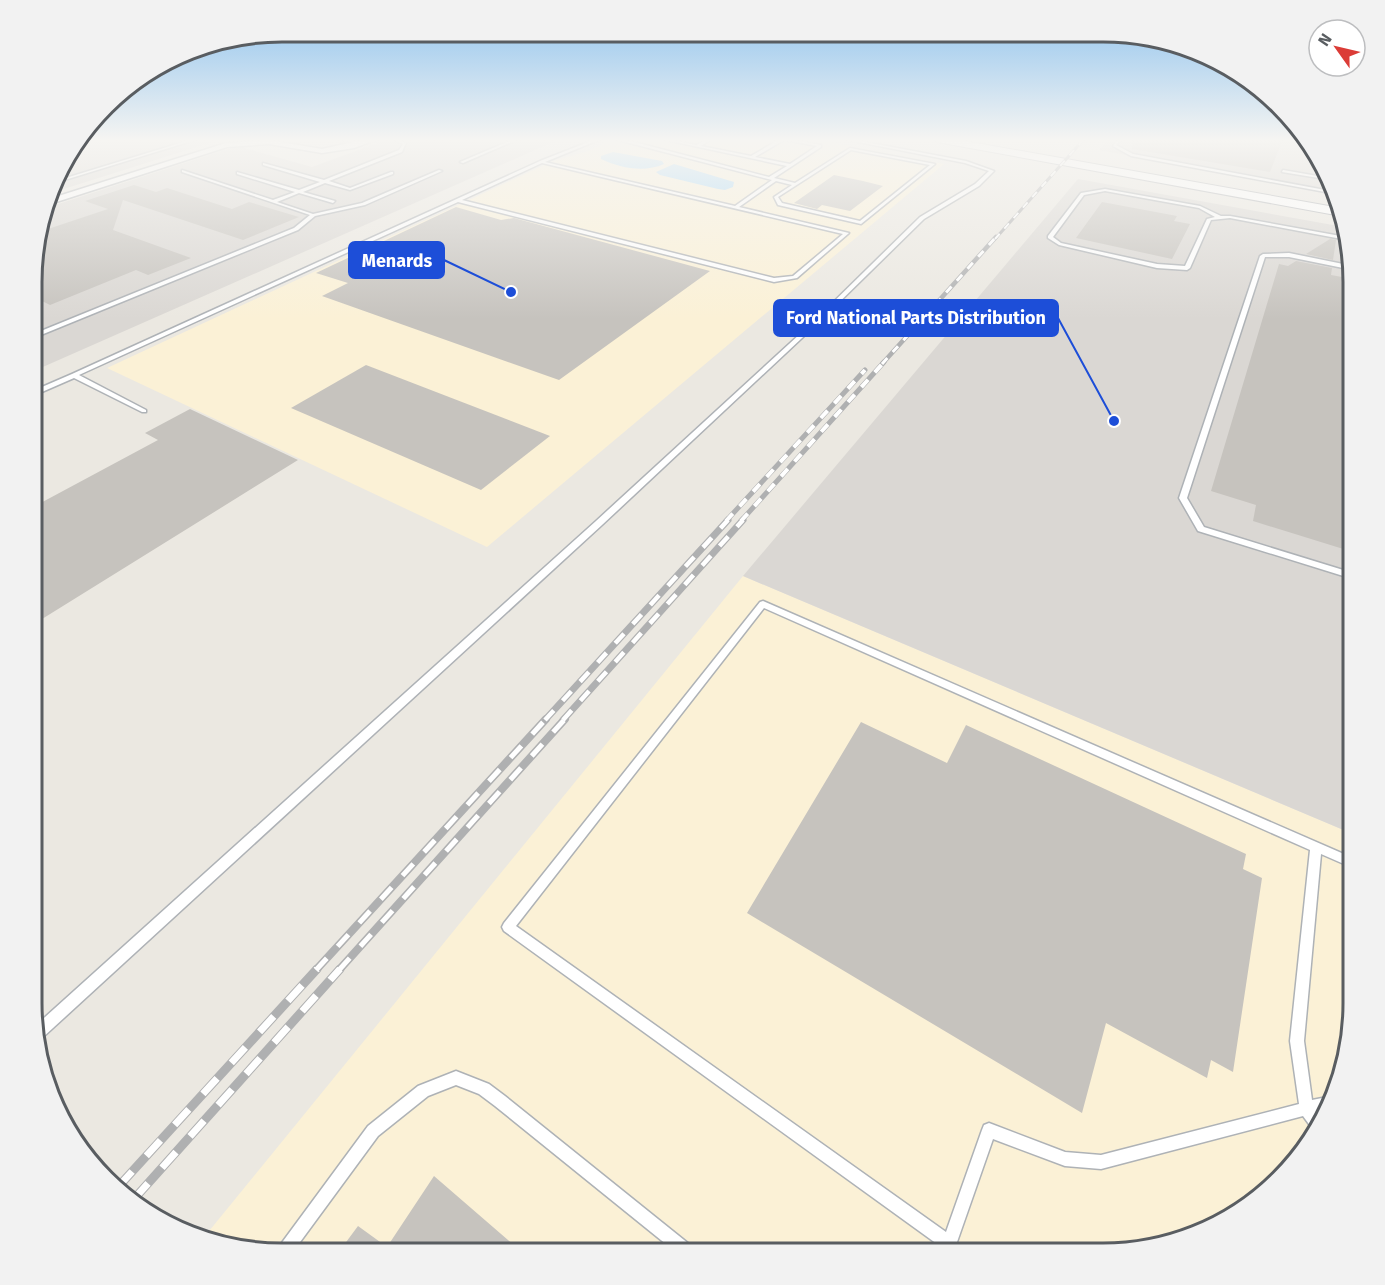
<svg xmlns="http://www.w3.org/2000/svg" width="1385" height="1285" font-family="'Fira Sans',sans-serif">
<rect width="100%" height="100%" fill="#ebe8e1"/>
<g fill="#fbf1d6">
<path d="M 613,139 L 814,139 L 944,164 L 487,547 L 107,368 L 553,161 L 588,151 Z"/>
<path d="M 743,576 L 1353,834 L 1353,1003 L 1328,1113 L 1268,1192 L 1198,1235 L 1119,1253 L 282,1253 L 205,1236 Z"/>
</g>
<g fill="#dad7d3">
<path d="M 80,139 L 222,139 L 51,193 L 65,157 Z"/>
<path d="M 388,139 L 560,139 L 36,370 L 36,234 L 46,208 L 237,146 L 312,167 Z"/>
<path d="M 1108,139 L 1305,139 L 1335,187 L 1336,194 L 1099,150 Z"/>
<path d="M 1078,179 L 1344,227 L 1353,265 L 1353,834 L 743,576 Z"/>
</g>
<g fill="#a4d7f8">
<path d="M 613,152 L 662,161 L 664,164 C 644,173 620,168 601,159 L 601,156 Z"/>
<path d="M 674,164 L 734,182 L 733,187 L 725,190 L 718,189 L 660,175 L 656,172 Z"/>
</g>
<g fill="#c6c3be">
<path d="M 1133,139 L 1283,139 L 1270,172 L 1132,149 Z"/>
<path d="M 834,175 L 863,181 L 883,186 L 850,211 L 822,205 L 817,209 L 794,203 Z"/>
<path d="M 134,185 L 156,192 L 167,188 L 232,209 L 249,202 L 299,217 L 243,240 L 123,200 L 113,230 L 191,258 L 148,275 L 136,270 L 50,305 L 36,298 L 36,233 L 108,209 L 85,201 Z"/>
<path d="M 1102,202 L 1177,216 L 1174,221 L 1190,224 L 1172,259 L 1076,238 Z"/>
<path d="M 456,207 L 501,220 L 514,218 L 710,271 L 559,380 L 322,296 L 348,283 L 316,273 Z"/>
<path d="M 1330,239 L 1336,240 L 1333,260 L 1306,254 Z"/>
<path d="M 1296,261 L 1332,268 L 1331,275 L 1353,279 L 1353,552 L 1253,521 L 1256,505 L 1211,491 L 1279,264 L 1288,266 Z"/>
<path d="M 366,365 L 550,436 L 481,490 L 291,408 Z"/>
<path d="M 190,409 L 298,460 L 34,624 L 35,506 L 158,440 L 145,433 Z"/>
<path d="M 861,722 L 947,763 L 966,725 L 1246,854 L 1243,869 L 1262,878 L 1233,1072 L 1211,1060 L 1207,1078 L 1106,1023 L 1082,1113 L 747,913 Z"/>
<path d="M 434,1176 L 523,1253 L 338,1253 L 358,1226 L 387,1247 Z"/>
</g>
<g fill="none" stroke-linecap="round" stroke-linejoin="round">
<defs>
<g id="service">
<path d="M 193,139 L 198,139 L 55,183 L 56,181 Z"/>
<path d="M 339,139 L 345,139 L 363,144 L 361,145 Z"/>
<path d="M 392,139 L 397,139 L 406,143 L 402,152 L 329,181 L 350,188 L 391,172 L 393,172 L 393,174 L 350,190 L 325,183 L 303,192 L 335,201 L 333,203 L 299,193 L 277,202 L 313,214 L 362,203 L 439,170 L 442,171 L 365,205 L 315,216 L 298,230 L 36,337 L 36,333 L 294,228 L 310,215 L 182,172 L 182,170 L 273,200 L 295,192 L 237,174 L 237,172 L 299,190 L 320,182 L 263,165 L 263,163 L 324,180 L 399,150 L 403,144 Z"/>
<path d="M 514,139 L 519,139 L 463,163 L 460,162 Z"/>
<path d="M 596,139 L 601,139 L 545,162 L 735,206 L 772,180 L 614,139 L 620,139 L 638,143 L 769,177 L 787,166 L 661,139 L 668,139 L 696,145 L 707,139 L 711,139 L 701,146 L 751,156 L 780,139 L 790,139 L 821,145 L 821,147 L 774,178 L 795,183 L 850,148 L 935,164 L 861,224 L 778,205 L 774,197 L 792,185 L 776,181 L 739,207 L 849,233 L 797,278 L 774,282 L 458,202 L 79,375 L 146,410 L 146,412 L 142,412 L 74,378 L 35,395 L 35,390 L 72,374 L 540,161 ZM 784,140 L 785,140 L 817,146 L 790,164 L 755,157 ZM 851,150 L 930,165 L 860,221 L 782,203 L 778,197 ZM 542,163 L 843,234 L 793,276 L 774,278 L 462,200 Z"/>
<path d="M 843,139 L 850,139 L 966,161 L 994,171 L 979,186 L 924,219 L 817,324 L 602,525 L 41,1039 L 37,1040 L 34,1027 L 596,521 L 813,322 L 920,217 L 975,184 L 989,171 L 965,163 Z"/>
<path d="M 1118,139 L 1122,139 L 1116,145 L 1133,154 L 1336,192 L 1336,194 L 1131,156 L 1113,146 Z"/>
<path d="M 1283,170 L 1329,178 L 1331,180 L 1282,172 Z"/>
<path d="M 1105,189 L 1200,206 L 1221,216 L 1230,216 L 1346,237 L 1347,240 L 1230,218 L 1211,220 L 1190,268 L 1187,270 L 1157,268 L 1059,245 L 1048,238 L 1048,236 L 1081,193 ZM 1105,191 L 1199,208 L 1215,217 L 1207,219 L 1185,266 L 1157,264 L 1061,243 L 1053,237 L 1084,195 Z"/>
<path d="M 1289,253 L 1353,266 L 1353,270 L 1289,257 L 1265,257 L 1187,498 L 1204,527 L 1353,573 L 1353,579 L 1198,531 L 1179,498 L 1260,256 L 1263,254 Z"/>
<path d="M 763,601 L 1353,858 L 1353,868 L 1321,854 L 1304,1041 L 1312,1100 L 1332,1096 L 1329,1109 L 1317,1112 L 1322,1120 L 1314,1131 L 1303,1116 L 1101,1169 L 1065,1166 L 993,1139 L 957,1242 L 964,1253 L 947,1253 L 944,1249 L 504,931 L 502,927 L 504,923 L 760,602 ZM 764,608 L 1310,850 L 1290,1041 L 1299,1104 L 1101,1155 L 1065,1152 L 989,1123 L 984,1125 L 982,1130 L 946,1232 L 516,926 Z"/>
<path d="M 456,1071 L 489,1084 L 505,1096 L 694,1248 L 697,1253 L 677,1253 L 495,1106 L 479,1094 L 456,1085 L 428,1096 L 378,1136 L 292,1253 L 276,1252 L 278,1248 L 368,1126 L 418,1086 Z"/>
</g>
<path id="minor" d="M 367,139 L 378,139 L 354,148 L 322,153 L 269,144 L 227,147 L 47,205 L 49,199 L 226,143 L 269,140 L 322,149 Z"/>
<path id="secondary" d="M 932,139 L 954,139 L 1340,208 L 1341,216 L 937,142 Z"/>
</defs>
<use href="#service" stroke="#aeb2b6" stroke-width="3"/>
<use href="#minor" stroke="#aeb2b6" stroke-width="3"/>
<use href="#secondary" stroke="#aeb1b5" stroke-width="2"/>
<use href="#service" fill="#fff" fill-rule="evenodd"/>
<use href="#minor" fill="#fff" fill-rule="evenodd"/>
<use href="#secondary" fill="#fff" fill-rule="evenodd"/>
<defs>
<path id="rail-far5" d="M 995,239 L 1084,139"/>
<path id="rail-far4" d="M 882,364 L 996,237"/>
<g id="rail-far3">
<path d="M 726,521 L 865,370"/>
<path d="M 741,521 L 884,362"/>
</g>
<g id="rail-far2">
<path d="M 545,720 L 728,520"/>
<path d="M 563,720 L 743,520"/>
</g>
<g id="rail-far1">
<path d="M 316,970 L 546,719"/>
<path d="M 339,970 L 565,719"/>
</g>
<g id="rail">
<path d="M 118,1187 L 317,969"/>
<path d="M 134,1199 L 340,969"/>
</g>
</defs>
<use href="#rail-far5" stroke="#afb0b1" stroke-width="3"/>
<use href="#rail-far4" stroke="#afb0b1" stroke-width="4.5"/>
<use href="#rail-far3" stroke="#afb0b1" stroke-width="5"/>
<use href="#rail-far2" stroke="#afb0b1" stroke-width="7"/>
<use href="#rail-far1" stroke="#afb0b1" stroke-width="8"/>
<use href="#rail" stroke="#afb0b1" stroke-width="9"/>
<use href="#rail-far5" stroke="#fff" stroke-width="2" stroke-dasharray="7" stroke-linecap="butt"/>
<use href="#rail-far4" stroke="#fff" stroke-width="3" stroke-dasharray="8" stroke-linecap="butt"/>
<use href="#rail-far3" stroke="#fff" stroke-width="4" stroke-dasharray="10" stroke-linecap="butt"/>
<use href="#rail-far2" stroke="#fff" stroke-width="4.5" stroke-dasharray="13" stroke-linecap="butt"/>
<use href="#rail-far1" stroke="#fff" stroke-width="5" stroke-dasharray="16" stroke-linecap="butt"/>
<use href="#rail" stroke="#fff" stroke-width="7" stroke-dasharray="21" stroke-linecap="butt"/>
</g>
<linearGradient id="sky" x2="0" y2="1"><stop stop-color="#8dc2ee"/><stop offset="0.44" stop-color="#f6f5f2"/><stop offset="1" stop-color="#f6f5f2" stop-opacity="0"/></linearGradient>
<rect width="1385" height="319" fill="url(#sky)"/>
<path d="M0 0H1385V1285H0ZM282 42H1103A240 240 0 0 1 1343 282V1003A240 240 0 0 1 1103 1243H282A240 240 0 0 1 42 1003V282A240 240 0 0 1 282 42Z" fill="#f2f2f2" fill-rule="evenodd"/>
<path fill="none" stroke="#595d61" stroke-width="3" d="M282 42H1103A240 240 0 0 1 1343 282V1003A240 240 0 0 1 1103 1243H282A240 240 0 0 1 42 1003V282A240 240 0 0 1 282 42Z"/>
<path fill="none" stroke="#1d4ed8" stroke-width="2" d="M511 292L444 260M1114 421L1058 318"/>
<g fill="#1d4ed8" stroke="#fff" stroke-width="2">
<circle cx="511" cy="292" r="6"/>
<circle cx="1114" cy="421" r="6"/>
</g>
<g fill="#1d4ed8" stroke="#1d4ed8" stroke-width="2">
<rect x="349" y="242" width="95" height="36" rx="6"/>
<rect x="774" y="300" width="284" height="36" rx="6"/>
</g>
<g font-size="18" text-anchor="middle" font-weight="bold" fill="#fff">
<text x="397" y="267">Menards</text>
<text x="916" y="324">Ford National Parts Distribution</text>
</g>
<g transform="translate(1337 48) rotate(304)"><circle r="28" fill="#ffffff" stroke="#bdbec0" stroke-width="1.5"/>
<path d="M0-4.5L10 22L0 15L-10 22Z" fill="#db3c37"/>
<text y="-9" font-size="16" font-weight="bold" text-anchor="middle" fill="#595d61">N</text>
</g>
</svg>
